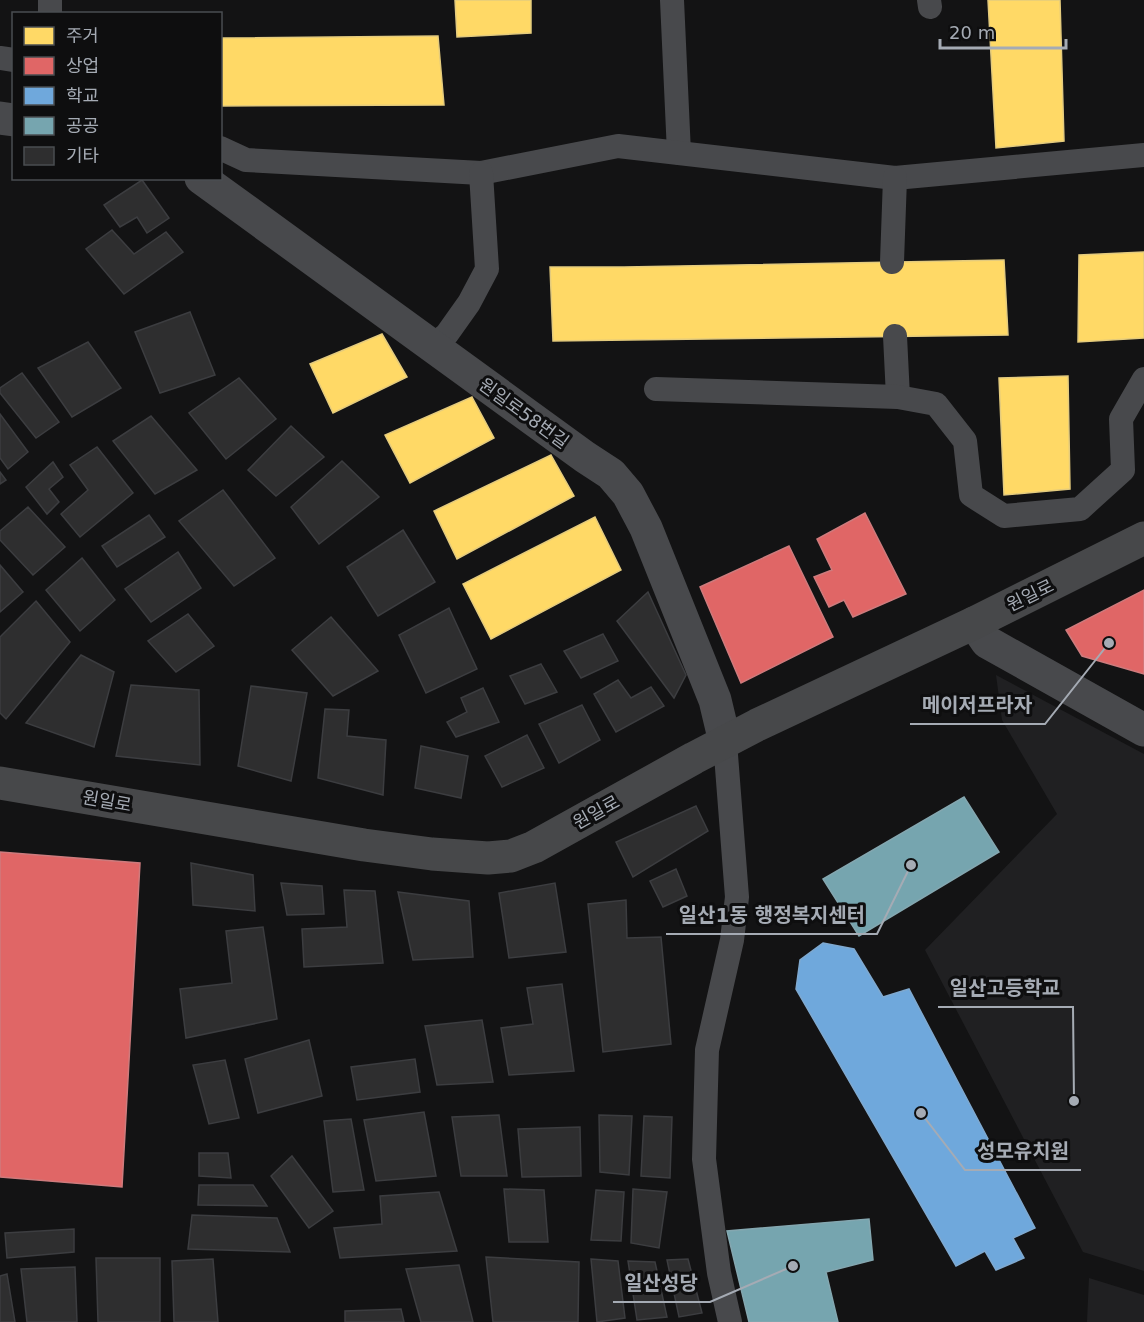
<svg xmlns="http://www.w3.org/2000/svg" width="1144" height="1322" font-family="'DejaVu Sans','Noto Sans KR',sans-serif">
<rect width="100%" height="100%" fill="#131314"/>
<g fill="#202022">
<path d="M 996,675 L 1144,754 L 1144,1271 L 1083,1252 L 925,950 L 1057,814 L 1002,720 Z"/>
<path d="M 1089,1278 L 1144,1295 L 1144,1322 L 1087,1322 Z"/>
</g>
<g fill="#ffd966" stroke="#e4cb7d" stroke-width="1.5">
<path d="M 455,0 L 531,0 L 531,33 L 457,37 Z"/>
<path d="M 988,0 L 1060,0 L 1064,141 L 996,148 Z"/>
<path d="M 438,36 L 444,105 L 220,106 L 220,38 Z"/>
<path d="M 1144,252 L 1144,338 L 1078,342 L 1079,255 Z"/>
<path d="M 1004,260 L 1008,335 L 553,341 L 550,267 L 624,267 Z"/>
<path d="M 382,334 L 407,377 L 333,413 L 310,364 Z"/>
<path d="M 1068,376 L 1070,489 L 1004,495 L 999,378 Z"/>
<path d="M 472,397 L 494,438 L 410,483 L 385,435 Z"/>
<path d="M 551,455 L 574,496 L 457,559 L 434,511 Z"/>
<path d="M 595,517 L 621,570 L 491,639 L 463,584 Z"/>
</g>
<g fill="#e06666" stroke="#ce7b7d" stroke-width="1.5">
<path d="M 865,513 L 906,594 L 853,617 L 844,600 L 829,607 L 814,577 L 832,570 L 817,539 Z"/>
<path d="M 789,546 L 833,637 L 741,683 L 700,587 Z"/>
<path d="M 1144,590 L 1144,674 L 1082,656 L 1066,630 Z"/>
<path d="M 0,852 L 140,863 L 122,1187 L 0,1177 Z"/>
</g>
<path fill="#6fa8dc" stroke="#7fa9d0" stroke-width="1.5" d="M 823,943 L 854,949 L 883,997 L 909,989 L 1035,1228 L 1013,1238 L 1024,1258 L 996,1270 L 985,1251 L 956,1266 L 796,989 L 800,960 Z"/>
<g fill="#76a5af" stroke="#84a7b0" stroke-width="1.5">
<path d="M 964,797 L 999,852 L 859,936 L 823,879 Z"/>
<path d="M 869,1219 L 873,1260 L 826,1272 L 838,1322 L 749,1322 L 727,1231 Z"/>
</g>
<g fill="#2e2e2f" stroke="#3c3d40" stroke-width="1.5">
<path d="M 142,180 L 169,218 L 147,233 L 137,217 L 120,227 L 104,205 Z"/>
<path d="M 112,230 L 134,254 L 166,232 L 183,252 L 124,294 L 86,249 Z"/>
<path d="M 190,312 L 215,375 L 160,393 L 135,332 Z"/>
<path d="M 88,342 L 121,388 L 72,417 L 38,368 Z"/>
<path d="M 22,373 L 59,422 L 36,438 L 0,393 L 0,388 Z"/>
<path d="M 239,378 L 276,419 L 226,459 L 189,413 Z"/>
<path d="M 0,414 L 28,452 L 8,469 L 0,458 Z"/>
<path d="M 151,416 L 197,470 L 155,494 L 113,441 Z"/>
<path d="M 291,426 L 324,457 L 276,496 L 248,470 Z"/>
<path d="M 97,447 L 133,493 L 80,537 L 61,514 L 88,490 L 70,465 Z"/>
<path d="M 342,461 L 379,497 L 319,544 L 291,507 Z"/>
<path d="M 53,462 L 63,477 L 49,489 L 59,502 L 47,514 L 26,487 Z"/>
<path d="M 0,472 L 6,480 L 0,484 Z"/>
<path d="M 223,490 L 275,558 L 234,586 L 179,521 Z"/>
<path d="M 28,507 L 65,547 L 33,575 L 0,540 L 0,531 Z"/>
<path d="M 149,515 L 165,537 L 117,567 L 102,546 Z"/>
<path d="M 403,530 L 435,582 L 378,616 L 347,567 Z"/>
<path d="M 178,552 L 201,588 L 151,622 L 125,589 Z"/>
<path d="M 82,558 L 115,600 L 80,631 L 46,590 Z"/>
<path d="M 0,565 L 23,592 L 0,612 Z"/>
<path d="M 648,592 L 686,675 L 674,698 L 617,621 Z"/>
<path d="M 36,601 L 70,642 L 6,719 L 0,713 L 0,637 Z"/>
<path d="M 449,608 L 477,669 L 426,693 L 399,635 Z"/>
<path d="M 188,614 L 214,646 L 176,672 L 148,641 Z"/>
<path d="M 331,617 L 378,671 L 333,696 L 292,650 Z"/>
<path d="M 603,634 L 618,661 L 581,678 L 564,651 Z"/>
<path d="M 81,655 L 114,672 L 94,747 L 26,723 Z"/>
<path d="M 541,664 L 557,692 L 525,704 L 510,676 Z"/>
<path d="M 618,680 L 631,698 L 651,687 L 664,706 L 616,732 L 594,694 Z"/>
<path d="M 131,685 L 199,690 L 200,765 L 116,756 Z"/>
<path d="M 251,686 L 307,693 L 291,781 L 238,766 Z"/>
<path d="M 483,688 L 499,722 L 456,737 L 447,722 L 467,712 L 461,698 Z"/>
<path d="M 582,705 L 600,740 L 559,763 L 539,724 Z"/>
<path d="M 325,709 L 349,710 L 347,736 L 386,740 L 383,795 L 318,778 Z"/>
<path d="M 527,735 L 544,768 L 502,787 L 485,756 Z"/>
<path d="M 421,746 L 468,756 L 461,798 L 415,788 Z"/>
<path d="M 696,806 L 708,831 L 633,877 L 616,842 Z"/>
<path d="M 191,863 L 253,875 L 255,911 L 193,905 Z"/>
<path d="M 676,869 L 687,896 L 663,907 L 650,881 Z"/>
<path d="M 281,883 L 322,886 L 324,914 L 287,915 Z"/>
<path d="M 555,883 L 566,952 L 509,958 L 499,893 Z"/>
<path d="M 344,890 L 375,891 L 383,963 L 304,967 L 302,929 L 347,927 Z"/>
<path d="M 398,892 L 469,901 L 473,957 L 413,960 Z"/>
<path d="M 626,900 L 627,938 L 661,937 L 671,1044 L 603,1052 L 588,904 Z"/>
<path d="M 263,927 L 277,1019 L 186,1038 L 180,989 L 232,983 L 226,931 Z"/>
<path d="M 562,984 L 574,1071 L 509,1075 L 501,1028 L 533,1024 L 527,988 Z"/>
<path d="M 482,1020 L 493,1082 L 437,1085 L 425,1026 Z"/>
<path d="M 309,1040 L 322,1096 L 258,1113 L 245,1059 Z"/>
<path d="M 415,1059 L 420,1092 L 357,1100 L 351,1067 Z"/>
<path d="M 225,1060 L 239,1118 L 209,1124 L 193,1065 Z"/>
<path d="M 424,1112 L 436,1176 L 376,1181 L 364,1120 Z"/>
<path d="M 499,1115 L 507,1176 L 461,1176 L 452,1117 Z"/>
<path d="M 599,1115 L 632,1116 L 629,1175 L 600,1172 Z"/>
<path d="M 644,1116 L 672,1117 L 670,1178 L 641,1176 Z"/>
<path d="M 351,1119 L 364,1190 L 333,1192 L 324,1121 Z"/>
<path d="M 580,1127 L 581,1176 L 522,1177 L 518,1129 Z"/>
<path d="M 199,1153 L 228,1153 L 231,1178 L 199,1176 Z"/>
<path d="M 292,1156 L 333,1211 L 309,1228 L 271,1176 Z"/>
<path d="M 199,1185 L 253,1185 L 267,1206 L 198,1205 Z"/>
<path d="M 504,1189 L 544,1190 L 548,1242 L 509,1242 Z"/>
<path d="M 633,1189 L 667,1192 L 659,1248 L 631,1243 Z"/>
<path d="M 596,1190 L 624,1192 L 621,1241 L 591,1240 Z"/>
<path d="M 439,1192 L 457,1251 L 340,1258 L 334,1228 L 382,1224 L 380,1196 Z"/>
<path d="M 192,1215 L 277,1218 L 290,1252 L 188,1249 Z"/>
<path d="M 74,1229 L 74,1252 L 7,1258 L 5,1233 Z"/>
<path d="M 486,1257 L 579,1262 L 578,1322 L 493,1322 Z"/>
<path d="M 96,1258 L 160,1258 L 160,1322 L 98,1322 Z"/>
<path d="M 213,1259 L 218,1322 L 174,1322 L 172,1261 Z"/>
<path d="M 591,1259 L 618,1261 L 625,1318 L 597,1322 Z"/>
<path d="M 688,1259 L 702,1313 L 679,1317 L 667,1260 Z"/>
<path d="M 628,1261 L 655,1262 L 667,1317 L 637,1320 Z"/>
<path d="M 459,1265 L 473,1322 L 421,1322 L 406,1269 Z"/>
<path d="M 75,1267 L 77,1322 L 27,1322 L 21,1269 Z"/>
<path d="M 7,1274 L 15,1322 L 0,1322 L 0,1276 Z"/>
<path d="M 401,1309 L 404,1322 L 345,1322 L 345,1311 Z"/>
</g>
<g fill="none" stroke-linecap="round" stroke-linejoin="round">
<g stroke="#48494c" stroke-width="24">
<path d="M 672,0 L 679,153"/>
<path d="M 929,0 L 930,7"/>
<path d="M 50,14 L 50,0"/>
<path d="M 0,58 L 14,60"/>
<path d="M 220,148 L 246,160 L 481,173 L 618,146 L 895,178 L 1144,155"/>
<path d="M 892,262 L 895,178"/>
<path d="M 895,336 L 898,397"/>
<path d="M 432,346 L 447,334 L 469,303 L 487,269 L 481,173"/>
<path d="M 656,389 L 898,397 L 936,404 L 965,441 L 971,495 L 1004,516 L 1080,509 L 1123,470 L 1121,419 L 1144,379"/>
<path d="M 725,742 L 737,897 L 732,940 L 707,1050 L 704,1159 L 719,1273 L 730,1322"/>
</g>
<g stroke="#48494c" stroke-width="33">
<path d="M 0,118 L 14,120"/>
<path d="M 201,178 L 585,457 L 611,474 L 628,494 L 646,528 L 715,700 L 725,742"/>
<path d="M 974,623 L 987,642 L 1144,730"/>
</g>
<path stroke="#47484a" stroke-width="33" d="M 0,783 L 364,845 L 432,854 L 488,858 L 511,856 L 534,847 L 694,758 L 757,725 L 974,623 L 1144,538"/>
</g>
<g text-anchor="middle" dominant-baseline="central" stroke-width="6" stroke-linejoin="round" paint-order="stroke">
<g font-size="18" fill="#a5abb4" stroke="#0e0e0f">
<text transform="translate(524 413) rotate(36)">원일로58번길</text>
<text transform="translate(1030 595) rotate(-26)">원일로</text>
<text transform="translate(107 801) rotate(10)">원일로</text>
<text transform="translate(596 812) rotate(-29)">원일로</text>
</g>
</g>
<path fill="none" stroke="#a5abb4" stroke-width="2" d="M1109 643L1045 724H910M911 865L877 934H666M1074 1101L1073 1007H938M921 1113L965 1170H1081M793 1266L710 1302H613"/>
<g fill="#a5abb4" stroke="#0e0e0f" stroke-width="2">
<circle cx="1109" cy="643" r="6"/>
<circle cx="911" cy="865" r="6"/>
<circle cx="1074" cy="1101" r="6"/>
<circle cx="921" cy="1113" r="6"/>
<circle cx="793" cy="1266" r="6"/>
</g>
<g font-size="20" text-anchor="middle" font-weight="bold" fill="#a5abb4" stroke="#0e0e0f" stroke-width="6" stroke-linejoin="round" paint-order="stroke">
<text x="977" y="712">메이저프라자</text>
<text x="772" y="922">일산1동 행정복지센터</text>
<text x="1005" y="995">일산고등학교</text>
<text x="1023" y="1158">성모유치원</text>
<text x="661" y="1290">일산성당</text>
</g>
<rect x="12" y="12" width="210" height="168" fill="#0e0e0f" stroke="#4a4d51" stroke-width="1.5"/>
<rect x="24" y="27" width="30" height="18" fill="#ffd966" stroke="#4a4d51" stroke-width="1.5"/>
<text x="66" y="42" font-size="18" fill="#a5abb4">주거</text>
<rect x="24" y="57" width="30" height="18" fill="#e06666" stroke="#4a4d51" stroke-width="1.5"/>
<text x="66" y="72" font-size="18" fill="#a5abb4">상업</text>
<rect x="24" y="87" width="30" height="18" fill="#6fa8dc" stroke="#4a4d51" stroke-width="1.5"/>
<text x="66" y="102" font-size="18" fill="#a5abb4">학교</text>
<rect x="24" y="117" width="30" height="18" fill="#76a5af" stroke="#4a4d51" stroke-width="1.5"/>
<text x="66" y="132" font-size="18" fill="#a5abb4">공공</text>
<rect x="24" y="147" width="30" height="18" fill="#2e2e2f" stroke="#4a4d51" stroke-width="1.5"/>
<text x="66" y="162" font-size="18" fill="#a5abb4">기타</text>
<path d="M940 39v9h126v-9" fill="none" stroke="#a5abb4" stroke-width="3"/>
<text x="949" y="39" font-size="18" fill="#a5abb4" stroke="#0e0e0f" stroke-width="4.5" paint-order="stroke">20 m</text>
</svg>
